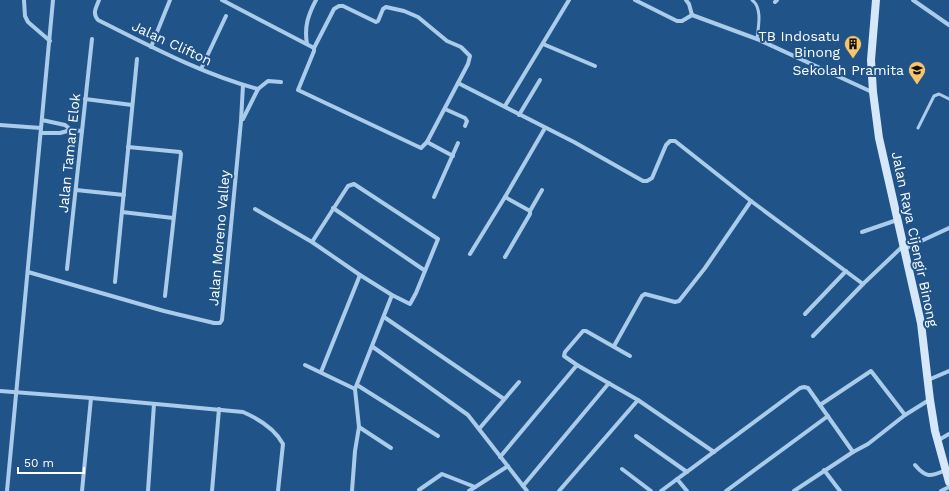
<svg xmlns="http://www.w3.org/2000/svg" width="949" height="491" font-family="'Work Sans',sans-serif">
<rect width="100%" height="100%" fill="#205488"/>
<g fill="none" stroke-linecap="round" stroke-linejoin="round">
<g stroke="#aacbea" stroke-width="3">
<path d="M 752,0 C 763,8 758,28 757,39"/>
<path d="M 918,128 L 934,96 L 939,94 L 949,99"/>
</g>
<g stroke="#aacbea" stroke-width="4">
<path d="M 24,0 L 25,16 L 28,22 L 50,41"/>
<path d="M 99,0 C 96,8 92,13 98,20 C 150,46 202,74 258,89"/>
<path d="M 222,0 L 314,48 L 314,51 L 298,90 L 421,148 L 427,142 L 458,83 L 574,142 L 643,181 L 647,181 L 652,178 L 666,145 L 670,141 L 675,141 L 751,201 L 863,284"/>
<path d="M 635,0 L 677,21 L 682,21 L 692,15 L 757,39 L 872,92"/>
<path d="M 686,0 L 689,4 L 692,15"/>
<path d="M 913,0 L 949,25"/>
<path d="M 775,2 L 777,0"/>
<path d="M 307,44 C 304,27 308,15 316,0"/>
<path d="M 543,44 L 595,66"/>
<path d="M 151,47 L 170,0"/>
<path d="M 314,48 L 334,9 L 339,6 L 343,6 L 376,22 L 378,21 L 383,9 L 386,7 L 404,11 L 418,17 L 447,41 L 461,47 L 470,56 L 468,64 L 458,83"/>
<path d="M 201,69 L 226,16"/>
<path d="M 85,99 L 132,105"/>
<path d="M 505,106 L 569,0"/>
<path d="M 445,109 L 465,118 L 467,121 L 465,126"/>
<path d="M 519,115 L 540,80"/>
<path d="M 243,119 L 258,89 L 268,81 L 281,82"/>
<path d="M 42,120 L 65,125 L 71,130"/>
<path d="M 0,125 L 41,128"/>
<path d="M 41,133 L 60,133 L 71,130 L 82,131"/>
<path d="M 427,142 L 453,156"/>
<path d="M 128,147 L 180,152 L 181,154 L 165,296"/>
<path d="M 76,190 L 124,195"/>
<path d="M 434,197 L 458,143"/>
<path d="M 505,197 L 530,211"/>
<path d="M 333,208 L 424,270"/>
<path d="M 255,209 L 312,242 L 360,275 L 392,295 L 410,304 L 416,293 L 438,239 L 354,184 L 348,186 L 312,242"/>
<path d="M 122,212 L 173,218"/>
<path d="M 862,232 L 897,220"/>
<path d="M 904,249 L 949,228"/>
<path d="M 470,254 L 505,197 L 545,128"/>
<path d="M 505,257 L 530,214 L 530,211 L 542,190"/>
<path d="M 67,269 L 92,39"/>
<path d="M 28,272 L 164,311 L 214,323 L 220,323 L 222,320 L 241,121 L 243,85"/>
<path d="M 115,282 L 137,59"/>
<path d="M 805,314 L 846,271"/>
<path d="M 384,317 L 504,399"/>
<path d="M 813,336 L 863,284 L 903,246"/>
<path d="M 614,346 L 642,296 L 645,294 L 675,302 L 679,301 L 705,268 L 751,201"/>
<path d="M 373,347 L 468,415 L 527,491"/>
<path d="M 630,356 L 586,331 L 583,331 L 565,352 L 564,356 L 577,365 L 638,400 L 714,452"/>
<path d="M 305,365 L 355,389"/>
<path d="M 321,372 L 360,275"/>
<path d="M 928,380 L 949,371"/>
<path d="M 357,385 L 438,436"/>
<path d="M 0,391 L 91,398 L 243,412 C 259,419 275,429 283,444 L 278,491"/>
<path d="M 820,405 L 871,371 L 905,415"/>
<path d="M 359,427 L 391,448"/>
<path d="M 479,429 L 519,382"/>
<path d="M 636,436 L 687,472"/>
<path d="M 937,441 L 949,434"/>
<path d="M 500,457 L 577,365"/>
<path d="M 915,465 C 926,478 930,477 946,470"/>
<path d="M 622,469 L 651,491"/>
<path d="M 824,470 L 840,491"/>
<path d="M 677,479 L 687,491"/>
<path d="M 523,486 L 609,383"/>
<path d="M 419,490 L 442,474 L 475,487"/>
<path d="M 7,491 L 53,0"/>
<path d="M 82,491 L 91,398"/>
<path d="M 148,491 L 154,404"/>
<path d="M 212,491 L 219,409"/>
<path d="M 352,491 L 355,451 L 359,427 L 355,389 L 392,295"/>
<path d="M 469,491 L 508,466"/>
<path d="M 559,491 L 638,400"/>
<path d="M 661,491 L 800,388 L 804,387 L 808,388 L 853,452"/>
<path d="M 726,491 L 828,416"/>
<path d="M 794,491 L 853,452 L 868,444 L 905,415 L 929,400"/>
<path d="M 941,491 L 949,487"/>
</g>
<path stroke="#d5e7f8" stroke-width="8" d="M 876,0 L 871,60 L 873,92 L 879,138 L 921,323 L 930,400 L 935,431 L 949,482"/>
</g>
<defs>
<symbol id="building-pin" viewBox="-11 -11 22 30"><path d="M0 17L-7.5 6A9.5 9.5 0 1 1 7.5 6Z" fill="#f8c66a" stroke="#205488"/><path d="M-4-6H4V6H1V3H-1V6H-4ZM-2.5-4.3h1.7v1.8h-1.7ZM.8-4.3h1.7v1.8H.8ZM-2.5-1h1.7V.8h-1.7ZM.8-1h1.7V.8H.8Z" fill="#111"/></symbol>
<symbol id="school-pin" viewBox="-11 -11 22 30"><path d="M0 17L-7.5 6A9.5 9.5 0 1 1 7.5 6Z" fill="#f8c66a" stroke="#205488"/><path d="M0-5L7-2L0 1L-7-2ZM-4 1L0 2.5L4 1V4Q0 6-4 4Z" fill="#111"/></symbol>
</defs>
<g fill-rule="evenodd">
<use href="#building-pin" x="843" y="34" width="20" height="27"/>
<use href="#school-pin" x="907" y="60" width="20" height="27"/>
</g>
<g text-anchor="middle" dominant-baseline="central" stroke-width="4" stroke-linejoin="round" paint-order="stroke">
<g font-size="14" fill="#fff" stroke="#205488" text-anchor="end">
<text x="840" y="36">TB Indosatu<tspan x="840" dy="16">Binong</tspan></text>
<text x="904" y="70">Sekolah Pramita</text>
</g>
<g font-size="14" fill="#fff" stroke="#205488">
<text transform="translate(172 43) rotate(25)">Jalan Clifton</text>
<text transform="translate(69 153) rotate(-84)">Jalan Taman Elok</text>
<text transform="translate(219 238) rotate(-85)">Jalan Moreno Valley</text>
<text transform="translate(915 239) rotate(78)">Jalan Raya Cijengir Binong</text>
</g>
</g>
<path d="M18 467v6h66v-6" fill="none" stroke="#ffffff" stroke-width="2"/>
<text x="24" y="467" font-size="12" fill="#ffffff" stroke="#205488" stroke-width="3" paint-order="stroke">50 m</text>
</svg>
